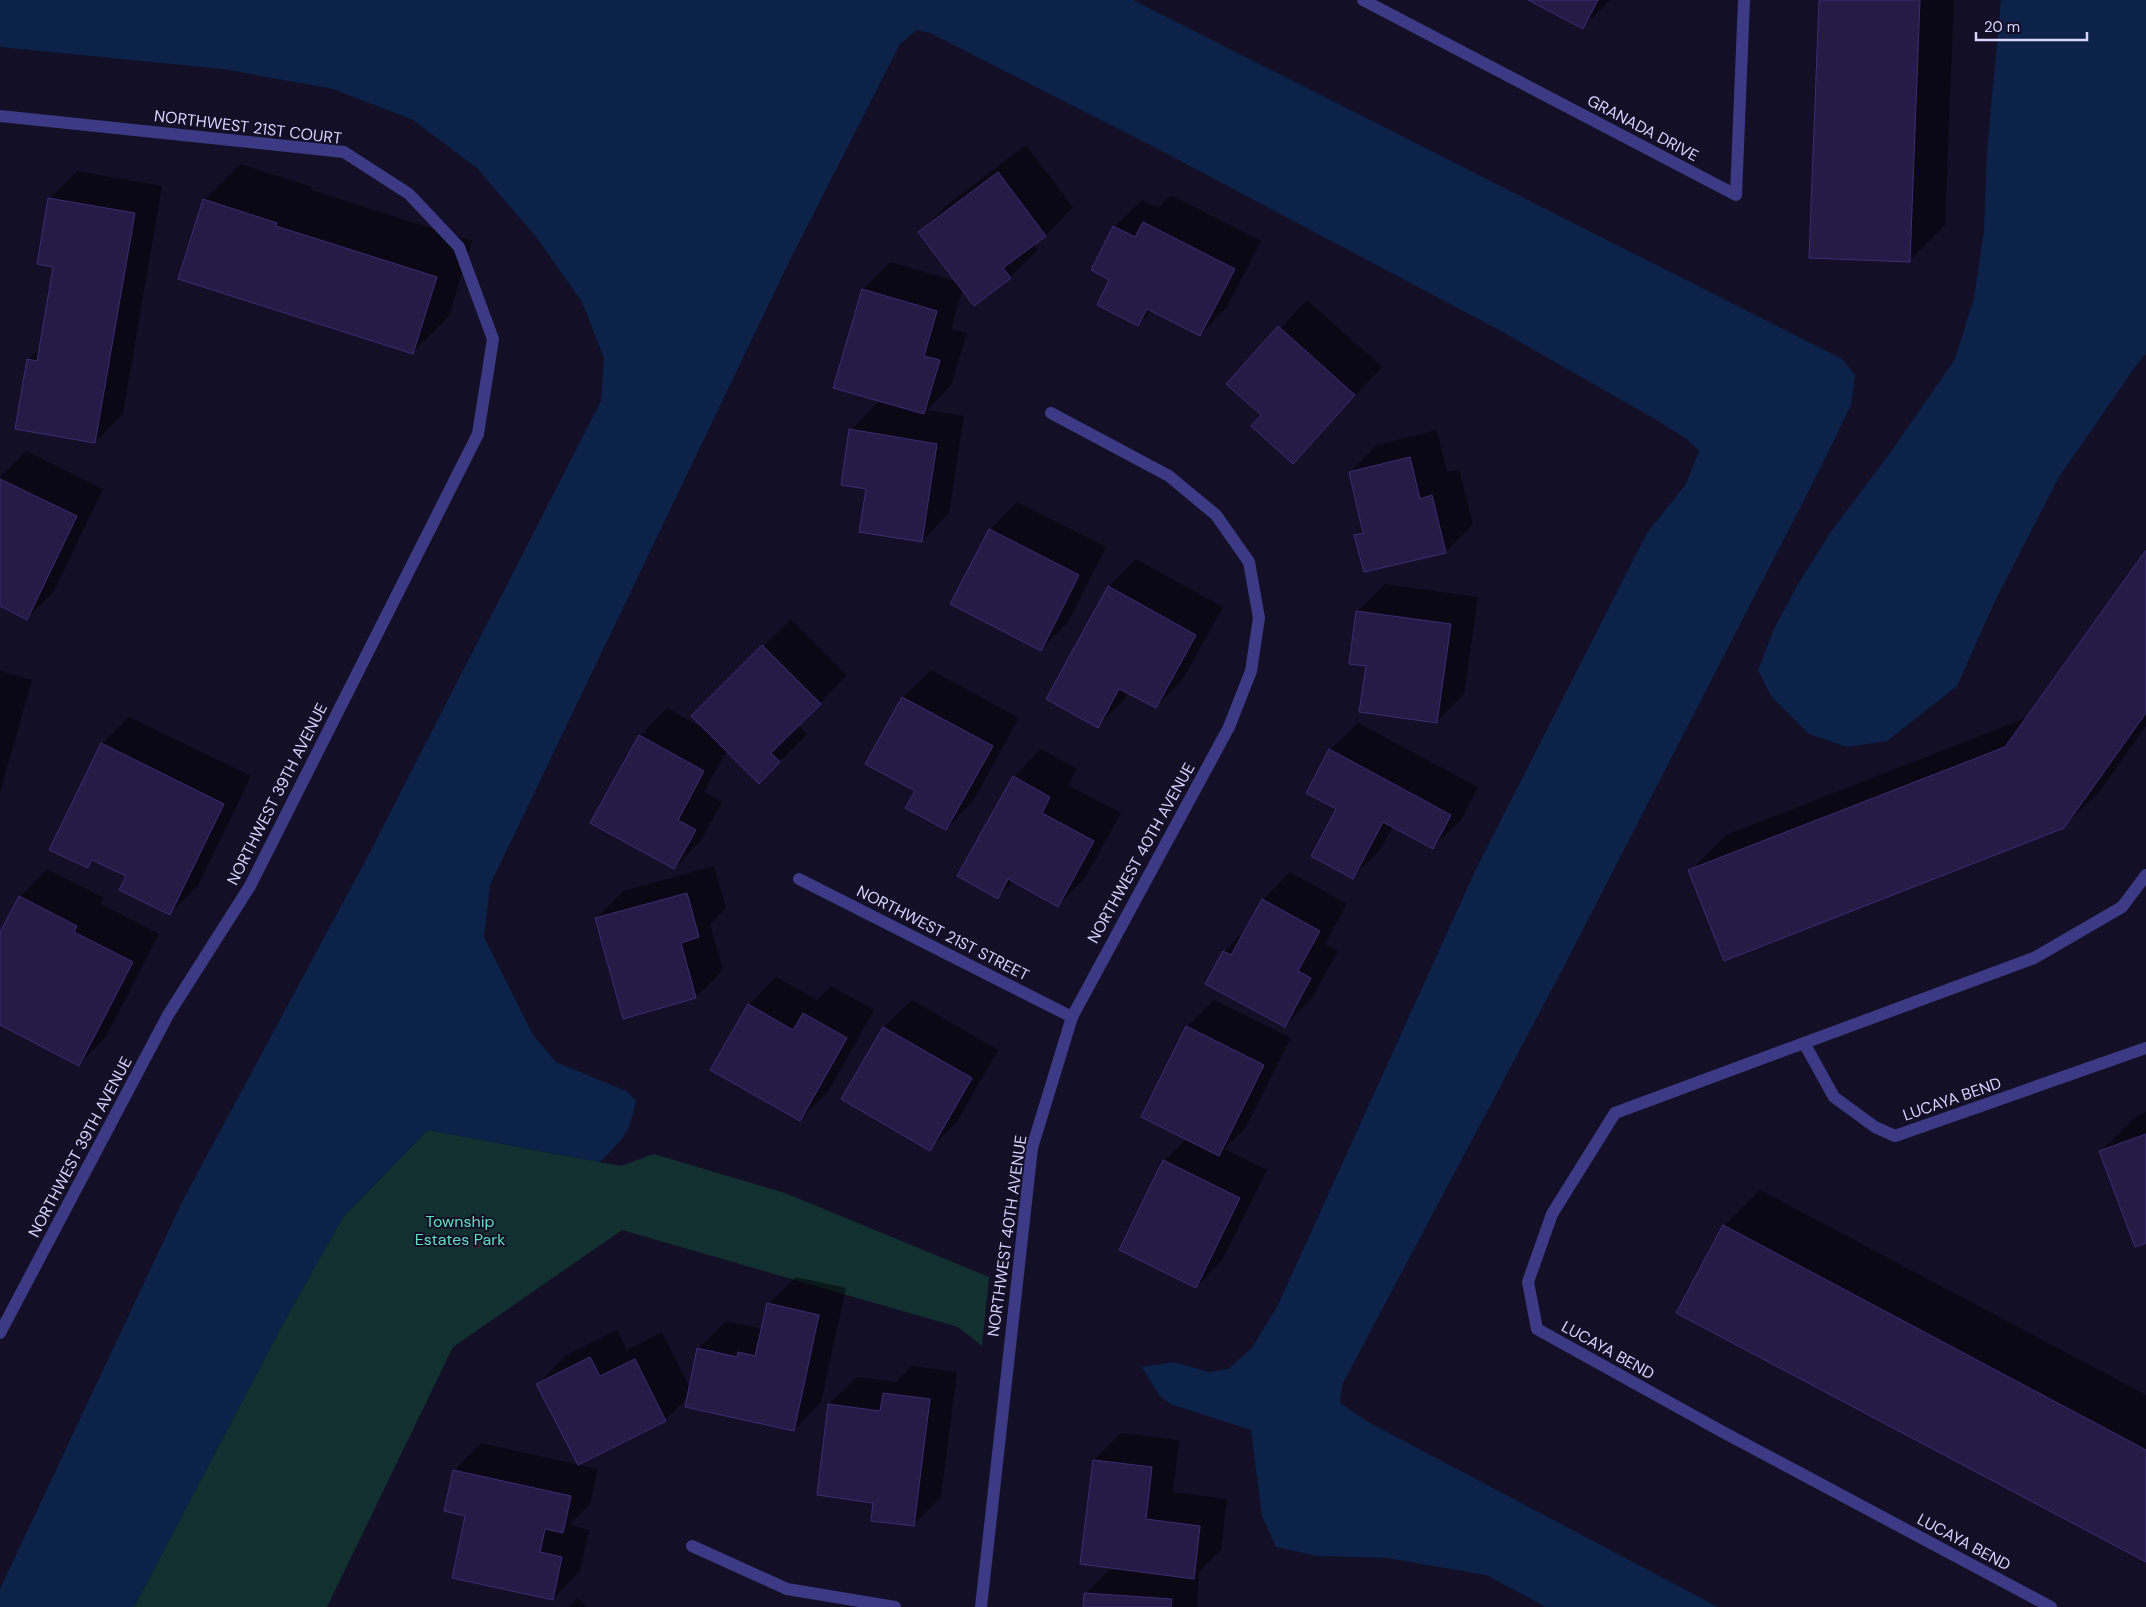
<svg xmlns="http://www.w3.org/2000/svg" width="2146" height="1607" font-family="'DM Sans',sans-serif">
<rect width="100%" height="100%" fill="#130f26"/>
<path fill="#12302f" d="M 428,1130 L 621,1166 L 654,1154 L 785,1193 L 989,1277 L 982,1346 L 958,1327 L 622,1230 L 453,1347 L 327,1607 L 134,1607 L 285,1320 L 343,1217 Z"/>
<g fill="#0c2248">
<path d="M 0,0 L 1133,0 L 1842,359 L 1855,375 L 1851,405 L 1819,471 L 1560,974 L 1342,1385 L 1340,1403 L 1368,1422 L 1718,1607 L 1546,1607 L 1486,1575 L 1387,1558 L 1317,1556 L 1276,1547 L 1262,1516 L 1251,1430 L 1170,1404 L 1159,1395 L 1142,1367 L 1174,1362 L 1209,1372 L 1228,1369 L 1251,1349 L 1277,1307 L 1476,869 L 1647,533 L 1686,484 L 1699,451 L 1688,440 L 1660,422 L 1501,331 L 1158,149 L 930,33 L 917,30 L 900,44 L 789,262 L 490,885 L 484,937 L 533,1035 L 556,1062 L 626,1091 L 636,1100 C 631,1132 622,1140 600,1162 L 428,1130 L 343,1217 L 285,1320 L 134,1607 L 0,1607 L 0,1589 L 183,1200 L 369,854 L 601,401 L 604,358 L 582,302 L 537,238 L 478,169 L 413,120 L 333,89 L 223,69 L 0,47 Z"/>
<path d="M 2001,0 L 2146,0 L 2146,354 L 2138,363 L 2059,477 L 1996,599 L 1957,686 L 1887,741 L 1847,747 L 1809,734 L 1771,696 L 1758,670 L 1774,629 L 1798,584 L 1830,533 L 1890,453 L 1955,359 L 1974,298 L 1984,231 L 1987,151 Z"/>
</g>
<g fill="#0007">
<path d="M 1531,0 L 1610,0 L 1583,27 Z"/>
<path d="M 1820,0 L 1954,0 L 1945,225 L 1909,261 Z"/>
<path d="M 1026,145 L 1073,207 L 1046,235 L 1033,244 L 1038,250 L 1010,277 L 963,288 L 951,329 L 967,333 L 951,385 L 927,410 L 964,416 L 949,513 L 922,541 L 868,488 L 851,430 L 878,402 L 885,403 L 886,402 L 863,289 L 890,262 L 958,282 L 920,232 L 947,205 Z"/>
<path d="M 240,164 L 312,187 L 311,190 L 472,241 L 449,316 L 413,352 L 204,200 Z"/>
<path d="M 77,171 L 162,186 L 123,414 L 95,442 L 28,360 L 40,348 L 54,266 L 49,199 Z"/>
<path d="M 1171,195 L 1261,241 L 1227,307 L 1200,335 L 1152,310 L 1137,325 L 1111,279 L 1114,227 L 1142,200 L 1158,208 Z"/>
<path d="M 1307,300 L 1382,367 L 1293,462 L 1263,415 L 1228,384 Z"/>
<path d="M 1437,430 L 1447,472 L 1459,469 L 1473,525 L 1445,552 L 1356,535 L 1363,528 L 1350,472 L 1377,445 Z"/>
<path d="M 26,451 L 103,489 L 54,591 L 27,618 L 0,605 L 0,477 Z"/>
<path d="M 1017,502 L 1106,547 L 1068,622 L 1041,649 L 990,530 Z"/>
<path d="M 2146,552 L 2146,726 L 2100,791 L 2063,827 L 1690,871 L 1726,835 L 2028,717 Z"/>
<path d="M 1136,559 L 1223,607 L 1183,679 L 1156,707 L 1129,692 L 1125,699 L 1098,726 L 1109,587 Z"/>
<path d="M 1385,584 L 1478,597 L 1464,694 L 1437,721 L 1367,665 L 1357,612 Z"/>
<path d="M 791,619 L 847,675 L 798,725 L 807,734 L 759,782 L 727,750 L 704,792 L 722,802 L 701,840 L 674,868 L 640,736 L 667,708 L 703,728 L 693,716 Z"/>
<path d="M 931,670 L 1019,718 L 973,801 L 946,829 L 917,791 L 867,764 L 903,697 Z"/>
<path d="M 0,671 L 32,680 L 0,793 Z"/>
<path d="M 129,717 L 251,776 L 198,886 L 170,913 L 127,876 L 95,860 L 88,867 L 102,744 Z"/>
<path d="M 1358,723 L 1478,787 L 1461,820 L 1433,847 L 1393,826 L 1380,850 L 1353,877 L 1338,808 L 1330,750 Z"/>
<path d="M 1041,749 L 1077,769 L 1068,785 L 1121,813 L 1085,878 L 1058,905 L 1014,881 L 998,897 L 1014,777 Z"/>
<path d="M 714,866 L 726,908 L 710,924 L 723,970 L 696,997 L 596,918 L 624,891 Z"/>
<path d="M 47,869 L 104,898 L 101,904 L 159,934 L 106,1037 L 78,1065 L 0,1024 L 0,935 L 20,897 Z"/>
<path d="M 1290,872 L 1347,904 L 1325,944 L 1338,951 L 1312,998 L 1285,1026 L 1224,952 L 1247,928 L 1263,900 Z"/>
<path d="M 776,977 L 817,1000 L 831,986 L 874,1010 L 828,1092 L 800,1119 L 749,1005 Z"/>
<path d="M 912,1000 L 998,1050 L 957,1122 L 929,1149 L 843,1099 L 884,1027 Z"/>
<path d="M 1214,1000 L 1291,1038 L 1246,1127 L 1224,1149 L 1267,1170 L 1223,1259 L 1196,1287 L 1164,1161 L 1187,1138 L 1187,1027 Z"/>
<path d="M 2146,1112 L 2146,1242 L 2100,1152 L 2136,1116 Z"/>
<path d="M 1760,1190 L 2146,1395 L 2146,1561 L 1724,1226 Z"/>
<path d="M 796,1277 L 846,1288 L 821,1402 L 794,1430 L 688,1397 L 665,1420 L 538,1384 L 565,1356 L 617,1330 L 627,1350 L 662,1332 L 690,1388 L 699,1348 L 726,1321 L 763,1329 L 768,1304 Z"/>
<path d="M 912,1366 L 957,1372 L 941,1497 L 913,1525 L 874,1502 L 829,1404 L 857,1377 L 896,1382 Z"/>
<path d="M 1121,1433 L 1179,1440 L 1173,1492 L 1227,1499 L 1221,1550 L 1199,1572 L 1197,1607 L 1084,1607 L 1085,1594 L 1112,1567 L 1094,1460 Z"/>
<path d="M 481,1443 L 598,1469 L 590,1504 L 569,1525 L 589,1530 L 580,1571 L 553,1599 L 467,1515 L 454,1471 Z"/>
<path d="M 577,1598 L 587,1607 L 568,1607 Z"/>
</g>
<g fill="#241b47" stroke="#3b2d73">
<path d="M 1528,0 L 1598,0 L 1583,29 Z"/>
<path d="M 1819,0 L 1920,0 L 1910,262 L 1809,258 Z"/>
<path d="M 998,172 L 1046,236 L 1003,268 L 1011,278 L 974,306 L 918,232 Z"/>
<path d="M 48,198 L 135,213 L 95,443 L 15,429 L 27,359 L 37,361 L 53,267 L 37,264 Z"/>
<path d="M 203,199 L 277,223 L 276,226 L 437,277 L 413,354 L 178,279 Z"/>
<path d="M 1143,222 L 1235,269 L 1200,336 L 1147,309 L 1138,326 L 1097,305 L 1109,280 L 1091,270 L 1113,226 L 1135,237 Z"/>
<path d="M 862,289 L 937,311 L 924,356 L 940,360 L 924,414 L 833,388 Z"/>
<path d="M 1278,326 L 1355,395 L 1293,464 L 1251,426 L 1261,415 L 1226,384 Z"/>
<path d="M 849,429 L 937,444 L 922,542 L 859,532 L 866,489 L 841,485 Z"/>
<path d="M 1410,457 L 1420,499 L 1432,495 L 1446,553 L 1364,572 L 1354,535 L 1363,533 L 1349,472 Z"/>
<path d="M 0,479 L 77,516 L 27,620 L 0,606 Z"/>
<path d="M 989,529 L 1079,575 L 1041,651 L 950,604 Z"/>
<path d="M 2146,550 L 2146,713 L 2064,828 L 1724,961 L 1688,870 L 2005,747 Z"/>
<path d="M 1108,586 L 1196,635 L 1156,708 L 1119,689 L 1098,728 L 1046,699 Z"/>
<path d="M 1356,611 L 1451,624 L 1437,723 L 1359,712 L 1366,666 L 1349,664 Z"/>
<path d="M 762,645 L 821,704 L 771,753 L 780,762 L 759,784 L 691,716 Z"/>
<path d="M 902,697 L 993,746 L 946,830 L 905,808 L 915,791 L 865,764 Z"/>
<path d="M 639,735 L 704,771 L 678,820 L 696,830 L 674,869 L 590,823 Z"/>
<path d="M 101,743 L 224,804 L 170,915 L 119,890 L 126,876 L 92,860 L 88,868 L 49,850 Z"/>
<path d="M 1329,749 L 1451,815 L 1433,849 L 1383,822 L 1353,879 L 1311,856 L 1336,809 L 1306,793 Z"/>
<path d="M 1013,776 L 1050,797 L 1042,813 L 1094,841 L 1058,907 L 1008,879 L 998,899 L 957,876 Z"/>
<path d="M 687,893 L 699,937 L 681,943 L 696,998 L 623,1019 L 595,918 Z"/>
<path d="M 19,896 L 77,926 L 74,932 L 133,962 L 79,1066 L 0,1025 L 0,932 Z"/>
<path d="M 1262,899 L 1320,931 L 1298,971 L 1311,978 L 1285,1027 L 1205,984 L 1223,951 L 1231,955 Z"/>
<path d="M 748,1004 L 793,1030 L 803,1013 L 847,1038 L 800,1121 L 710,1070 Z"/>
<path d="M 1186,1026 L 1264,1065 L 1219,1156 L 1141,1117 Z"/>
<path d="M 883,1027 L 972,1078 L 930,1151 L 841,1099 Z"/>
<path d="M 2146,1134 L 2146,1243 L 2135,1247 L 2099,1151 Z"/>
<path d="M 1163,1160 L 1240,1198 L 1196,1288 L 1119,1250 Z"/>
<path d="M 1723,1225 L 2146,1450 L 2146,1562 L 1676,1313 Z"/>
<path d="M 767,1303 L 819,1315 L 794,1431 L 685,1407 L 697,1348 L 737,1357 L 738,1352 L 755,1356 Z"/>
<path d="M 590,1357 L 600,1376 L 635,1359 L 666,1421 L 578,1465 L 536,1384 Z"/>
<path d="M 883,1393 L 930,1399 L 914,1526 L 871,1521 L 873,1503 L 817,1495 L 828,1404 L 880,1411 Z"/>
<path d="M 1093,1460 L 1152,1467 L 1146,1519 L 1200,1526 L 1194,1579 L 1080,1564 Z"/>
<path d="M 453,1470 L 571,1496 L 563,1533 L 545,1529 L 540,1552 L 562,1557 L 553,1600 L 452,1578 L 465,1516 L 444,1511 Z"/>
<path d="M 1084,1593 L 1172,1599 L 1171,1607 L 1083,1607 Z"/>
</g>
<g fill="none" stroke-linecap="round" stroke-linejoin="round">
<g stroke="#3d3a85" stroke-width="12">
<path d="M 1363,0 L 1736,195 L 1744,0"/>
<path d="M 0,116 L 344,152 L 409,194 L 459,247 L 493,339 L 478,434 L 250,886 L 168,1015 L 0,1333"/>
<path d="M 799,879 L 1072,1017"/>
<path d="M 1804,1043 L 1834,1097 L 1875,1127 L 1895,1136 L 2146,1048"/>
<path d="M 692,1546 L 787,1589 L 895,1607"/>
<path d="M 981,1607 L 1032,1148 L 1072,1017 L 1229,727 L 1251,671 L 1259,618 L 1249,562 L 1216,515 L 1169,476 L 1051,413"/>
<path d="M 2051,1607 L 1721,1431 L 1537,1329 L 1528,1282 L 1552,1214 L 1615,1113 L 2034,958 L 2122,907 L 2146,875"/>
</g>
</g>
<g text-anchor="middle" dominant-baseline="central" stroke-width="4" stroke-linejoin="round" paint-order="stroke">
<g font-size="16" fill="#d9d4ff" stroke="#130f26">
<text transform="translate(248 127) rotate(7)">NORTHWEST 21ST COURT</text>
<text transform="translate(1643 128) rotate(28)">GRANADA DRIVE</text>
<text transform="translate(277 794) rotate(-63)">NORTHWEST 39TH AVENUE</text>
<text transform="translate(1141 853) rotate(-61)">NORTHWEST 40TH AVENUE</text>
<text transform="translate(943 933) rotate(27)">NORTHWEST 21ST STREET</text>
<text transform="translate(1952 1099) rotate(-19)">LUCAYA BEND</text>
<text transform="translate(80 1147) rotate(-62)">NORTHWEST 39TH AVENUE</text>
<text transform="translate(1007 1236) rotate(-82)">NORTHWEST 40TH AVENUE</text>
<text transform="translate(1608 1350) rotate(29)">LUCAYA BEND</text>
<text transform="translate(1964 1542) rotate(28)">LUCAYA BEND</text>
</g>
<g font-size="16" fill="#5fe0c0" stroke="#130f26">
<text x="460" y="1221">Township<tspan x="460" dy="18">Estates Park</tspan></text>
</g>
</g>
<path d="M1976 32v8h111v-8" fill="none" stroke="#d9d4ff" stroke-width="2.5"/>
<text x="1984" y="32" font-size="15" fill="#d9d4ff" stroke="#130f26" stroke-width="4" paint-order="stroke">20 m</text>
</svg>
